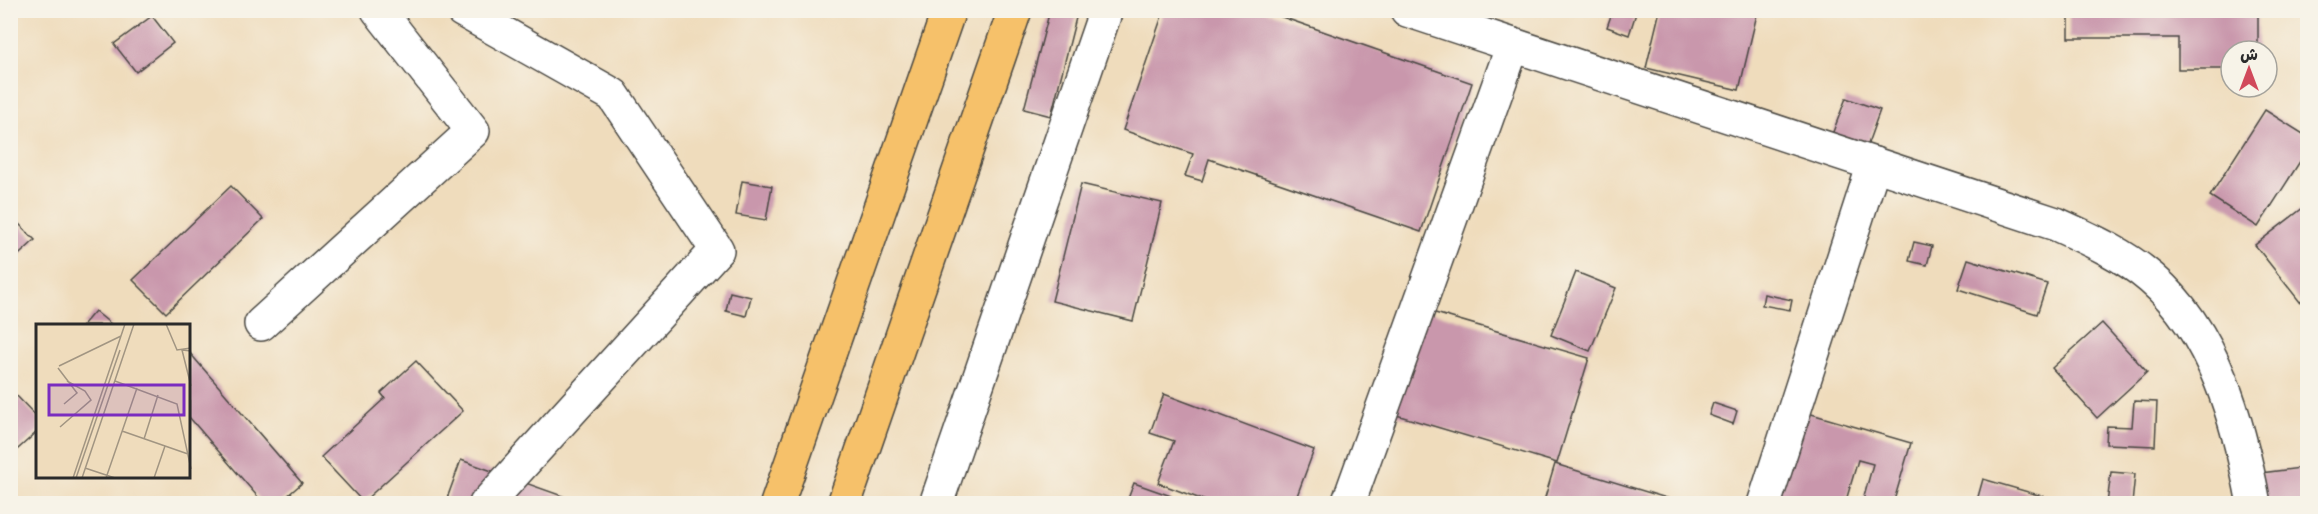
<svg xmlns="http://www.w3.org/2000/svg" width="2318" height="514" font-family="Mali,'Playpen Sans Arabic',sans-serif">
<rect width="100%" height="100%" fill="#f7f3e8"/>
<filter id="ink" filterUnits="userSpaceOnUse"><feTurbulence type="fractalNoise" baseFrequency=".0167" numOctaves="2"/><feDisplacementMap in="SourceGraphic" scale="12" xChannelSelector="R" yChannelSelector="G"/><feConvolveMatrix kernelMatrix="1 2 1 2 8 2 1 2 1" color-interpolation-filters="sRGB"/></filter>
<filter id="wash" filterUnits="userSpaceOnUse"><feTurbulence type="fractalNoise" baseFrequency=".008" numOctaves="4" result="noise"/><feDisplacementMap in="SourceGraphic" scale="24" xChannelSelector="R" yChannelSelector="G"/><feGaussianBlur stdDeviation="1.35" result="paint"/><feColorMatrix in="noise" values="0 0 0 0 0 0 0 0 0 0 0 0 0 0 0 0 0 1.4 0 .05"/><feComposite in="paint" operator="in"/></filter>
<g filter="url(#wash)">
<rect width="100%" height="100%" fill="#efdcbc"/>
<g id="blocks">
<g fill="#c997ac">
<path d="M 1050,10 L 1078,10 L 1051,116 L 1024,109 Z"/>
<path d="M 1164,10 L 1262,10 L 1472,83 L 1421,232 L 1209,159 L 1202,181 L 1185,176 L 1193,154 L 1123,130 Z"/>
<path d="M 1613,10 L 1637,10 L 1629,35 L 1607,27 Z"/>
<path d="M 1660,10 L 1758,10 L 1739,90 L 1646,68 Z"/>
<path d="M 2069,10 L 2258,10 L 2258,51 L 2231,51 L 2231,69 L 2178,69 L 2178,38 L 2069,38 Z"/>
<path d="M 152,16 L 173,43 L 136,72 L 114,44 Z"/>
<path d="M 1846,98 L 1880,110 L 1863,157 L 1828,145 Z"/>
<path d="M 2265,110 L 2308,137 L 2308,149 L 2258,227 L 2210,196 Z"/>
<path d="M 742,181 L 772,186 L 766,220 L 736,215 Z"/>
<path d="M 1081,184 L 1162,203 L 1133,321 L 1052,301 Z"/>
<path d="M 231,186 L 263,219 L 166,313 L 133,280 Z"/>
<path d="M 2308,204 L 2308,296 L 2300,302 L 2255,245 Z"/>
<path d="M 10,215 L 35,240 L 10,263 Z"/>
<path d="M 1914,242 L 1932,246 L 1927,265 L 1909,261 Z"/>
<path d="M 1968,259 L 2047,284 L 2037,314 L 1958,289 Z"/>
<path d="M 1576,272 L 1616,288 L 1590,351 L 1551,335 Z"/>
<path d="M 730,292 L 751,297 L 746,316 L 726,311 Z"/>
<path d="M 1764,294 L 1792,300 L 1790,310 L 1762,305 Z"/>
<path d="M 1425,310 L 1589,358 L 1557,463 L 1393,414 Z"/>
<path d="M 95,311 L 112,325 L 83,325 Z"/>
<path d="M 2102,323 L 2147,372 L 2097,418 L 2052,368 Z"/>
<path d="M 189,352 L 302,483 L 278,504 L 264,504 L 189,417 Z"/>
<path d="M 416,361 L 463,411 L 363,502 L 321,457 L 385,398 L 381,393 Z"/>
<path d="M 15,394 L 38,418 L 38,431 L 10,456 L 10,398 Z"/>
<path d="M 1164,394 L 1314,450 L 1294,504 L 1214,504 L 1158,483 L 1174,441 L 1150,433 Z"/>
<path d="M 2134,401 L 2157,402 L 2155,446 L 2106,444 L 2107,426 L 2132,427 Z"/>
<path d="M 1713,403 L 1737,411 L 1733,424 L 1709,415 Z"/>
<path d="M 1801,411 L 1911,443 L 1893,504 L 1862,504 L 1873,464 L 1858,460 L 1845,504 L 1774,504 Z"/>
<path d="M 461,460 L 582,503 L 582,504 L 445,504 Z"/>
<path d="M 1555,464 L 1683,503 L 1683,504 L 1543,504 Z"/>
<path d="M 2308,467 L 2308,504 L 2265,504 L 2261,473 Z"/>
<path d="M 2111,472 L 2135,474 L 2132,504 L 2107,504 Z"/>
<path d="M 1983,479 L 2066,503 L 2066,504 L 1976,504 Z"/>
<path d="M 1134,483 L 1171,496 L 1168,504 L 1126,504 Z"/>
</g>
</g>
</g>
<g filter="url(#ink)">
<use href="#blocks" fill-opacity="0" stroke="#484641" stroke-width="1.5"/>
<g fill="none" stroke-linecap="round" stroke-linejoin="round">
<defs>
<g id="minor">
<path d="M 462,10 L 613,95 L 717,250 L 486,504"/>
<path d="M 1407,10 L 2056,224 C 2089,239 2123,254 2151,278 C 2215,332 2239,424 2254,504"/>
<path d="M 261,324 L 473,131 L 378,10"/>
<path d="M 936,504 L 1106,10"/>
<path d="M 1348,504 L 1513,45"/>
<path d="M 1764,504 L 1874,164"/>
</g>
<g id="major">
<path d="M 777,504 L 949,10"/>
<path d="M 844,504 L 1015,10"/>
</g>
</defs>
<use href="#minor" stroke="#484641" stroke-width="36"/>
<use href="#major" stroke="#484641" stroke-width="36"/>
<use href="#minor" stroke="#fff" stroke-width="33"/>
<use href="#major" stroke="#f6c16b" stroke-width="33"/>
</g>
</g>
<g transform="translate(36 324)">
<rect width="154" height="154" fill="#efdcbc"/>
<path fill="none" stroke="#a19582" stroke-width="1.5" d="M 130,0 L 141,26 L 155,24M 155,27 L 146,26 L 155,62M 23,42 L 85,12M 22,44 L 41,69 L 28,80M 79,57 L 141,80 L 155,145M 24,103 L 55,76 L 49,67 L 31,57M 86,107 L 152,130M 108,115 L 122,71M 49,144 L 79,154M 37,154 L 89,0M 40,154 L 84,26M 46,154 L 98,0M 70,154 L 101,64M 118,154 L 129,122"/>
<path fill="#7b2cbf" fill-opacity="0.15" stroke="#7b2cbf" stroke-width="3" d="M 13,61 L 148,61 L 148,91 L 13,91 Z"/>
<rect width="154" height="154" fill="none" stroke="#2b2b2b" stroke-width="3"/>
</g>
<rect width="2318" height="514" fill="none" stroke="#f7f3e8" stroke-width="36"/>
<g transform="translate(2249 69)"><circle r="28" fill="#f7f3e8" stroke="#a5a39c" stroke-width="1.5"/>
<path d="M0-4.5L10 22L0 15L-10 22Z" fill="#d1495b"/>
<text y="-9" font-size="16" font-weight="bold" text-anchor="middle" fill="#2b2b2b">ش</text>
</g>
</svg>
